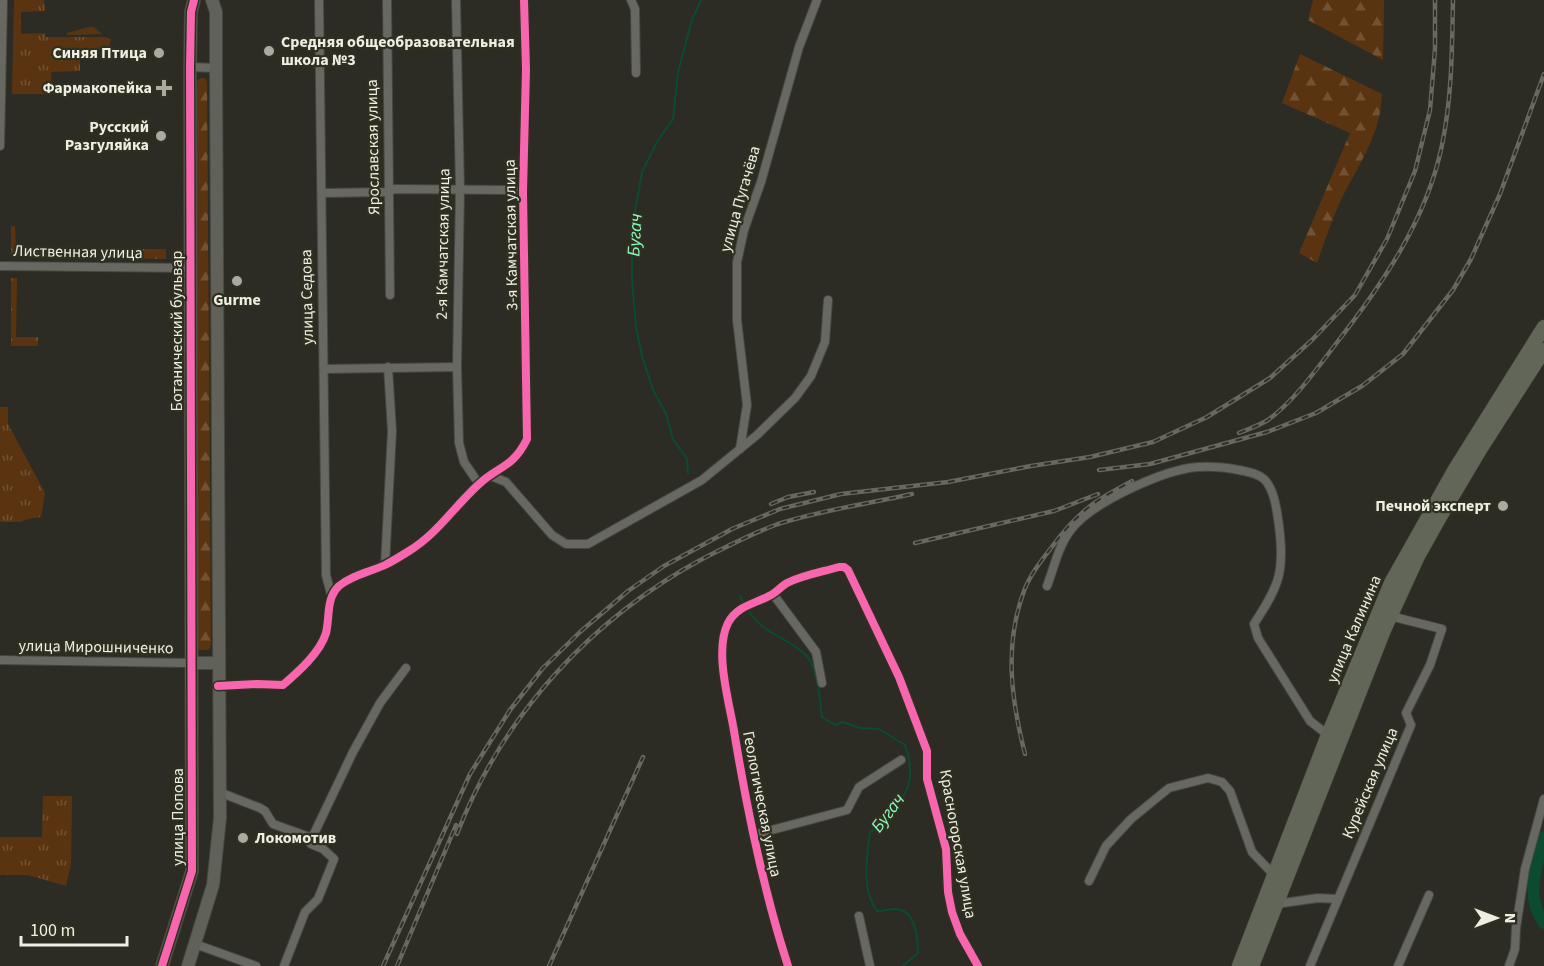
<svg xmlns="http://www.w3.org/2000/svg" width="1544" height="966" font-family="'Source Sans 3',sans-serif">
<defs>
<pattern id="grass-tufts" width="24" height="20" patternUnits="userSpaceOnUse" patternTransform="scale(1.5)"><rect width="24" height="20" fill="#5a3410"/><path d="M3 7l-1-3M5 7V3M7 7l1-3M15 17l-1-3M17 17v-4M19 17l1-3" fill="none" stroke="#725233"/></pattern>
<pattern id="forest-firs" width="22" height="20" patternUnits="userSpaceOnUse" patternTransform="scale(1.5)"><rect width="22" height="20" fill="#5a3410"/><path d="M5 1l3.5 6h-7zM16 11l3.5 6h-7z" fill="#725233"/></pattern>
</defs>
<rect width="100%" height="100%" fill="#2c2c24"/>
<g fill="url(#grass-tufts)">
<path d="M 14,0 L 44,0 L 45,11 L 21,12 L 21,34 L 45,33 L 46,37 L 105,37 L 111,39 L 109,49 L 80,49 L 80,71 L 51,72 L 52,94 L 12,94 Z"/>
<path d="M 89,27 L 94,27 L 102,34 L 67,35 L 67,33 Z"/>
<path d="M 0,407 L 8,407 L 8,424 L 45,493 L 41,517 L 28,519 L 20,522 L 0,522 Z"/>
<path d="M 43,796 L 72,796 L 71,864 L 66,886 L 28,875 L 0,875 L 0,837 L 42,837 Z"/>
</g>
<g fill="url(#forest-firs)">
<path d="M 1313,0 L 1384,0 L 1383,60 L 1308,20 Z"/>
<path d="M 1300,54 L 1382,94 C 1381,135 1357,167 1340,202 C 1331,222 1324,243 1317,263 L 1299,253 L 1350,133 L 1282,103 Z"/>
<path d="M 200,78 L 205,78 L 207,82 L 211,643 L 210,648 L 208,650 L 199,650 L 196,643 L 197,81 Z"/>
<path d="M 11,226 L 15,226 L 16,248 L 94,249 L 95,258 L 11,256 Z"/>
<path d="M 116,249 L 166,249 L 166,259 L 116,258 Z"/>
<path d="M 11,278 L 17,278 L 16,337 L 38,337 L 38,346 L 11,346 Z"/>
</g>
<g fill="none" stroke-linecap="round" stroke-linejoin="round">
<g stroke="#0b4b30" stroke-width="2">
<path d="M 688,473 L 687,459 L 673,439 L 666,414 L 653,390 L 642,356 L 636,327 L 632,279 L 632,228 L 642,172 L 658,140 L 673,119 L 678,72 L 692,20 L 701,0"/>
<path d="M 740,596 L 743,602"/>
<path d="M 747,608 C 761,634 787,637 805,654 C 819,668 819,699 822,717 L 835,725 L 843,722 L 860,728 L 879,729 L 905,745 C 915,776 911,789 891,814 C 884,822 880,828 870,832 C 867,856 861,890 877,911 C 883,911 890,909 896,909 C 915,910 918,937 918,953 L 903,966"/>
</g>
<path stroke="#0b4b30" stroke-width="12" d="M 1544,837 C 1537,866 1524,896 1544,923"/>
<defs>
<g id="street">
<path d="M 319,0 L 326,575 L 331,594"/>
<path d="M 387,0 L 390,295"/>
<path d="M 456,0 L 460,189 L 457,367 L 459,443 L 464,462 L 479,484"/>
<path d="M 631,0 L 635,9 L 636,73"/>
<path d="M 190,67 L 216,68"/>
<path d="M 0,146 L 3,0"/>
<path d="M 322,193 L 389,192 L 394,189 L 505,190 L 523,192"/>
<path d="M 0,266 L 191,268"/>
<path d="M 324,369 L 457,367"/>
<path d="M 740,449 L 747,405 L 737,320 L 737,262 L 744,230 L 761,182 L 799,47 L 817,0"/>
<path d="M 491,476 L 506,482 L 552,535 L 566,544 L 588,544 L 702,480 L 757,435 L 795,398 L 811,376 L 825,342 L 828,300"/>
<path d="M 385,565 L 392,431 L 388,367"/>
<path d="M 1047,586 C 1054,568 1058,547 1070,531 C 1089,504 1156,474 1189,468 C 1204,466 1223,467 1239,470 C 1248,472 1257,473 1264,479 C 1275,490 1277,512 1279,526 C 1285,572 1279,586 1254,624 L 1258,638 L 1310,721 L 1328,735"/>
<path d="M 773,594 L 816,652 L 822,683"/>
<path d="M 0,660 L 191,663"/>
<path d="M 218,686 L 257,684 L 283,685 C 298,672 320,653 326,633 C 330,616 326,598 339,586 C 352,575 370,572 385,565 C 393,561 401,556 409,551 C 436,535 454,507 478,485 C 498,466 513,468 527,439 L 523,192 L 526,69 L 524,0"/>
<path d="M 219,792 L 260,808 L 265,811 L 273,824 L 312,838"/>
<path d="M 753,835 L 847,810 L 859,787 L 901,760"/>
<path d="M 1089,881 L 1106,846 L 1131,819 L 1169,788 L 1208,778 L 1222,782 L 1230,791 L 1252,852 L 1274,875"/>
<path d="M 1276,904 L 1318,898 L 1337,899"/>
<path d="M 859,916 L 870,966"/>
<path d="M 195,944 L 256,966"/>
<path d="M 284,966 L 305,912 L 318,899 L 334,859 L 323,849 L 311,844 L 312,838 L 353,752 L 380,703 L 406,668"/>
<path d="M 788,966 C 763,889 747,810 734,731 C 729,701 714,651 728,623 C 737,606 754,604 769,596 C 776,593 780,587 787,583 C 803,575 822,572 839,567 L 844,567 L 848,570 L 899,677 L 927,751 L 927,779 L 946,849 L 948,892 L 952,912 L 960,934 L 978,966"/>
<path d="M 1310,966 L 1411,725 L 1406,713 L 1430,665 L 1442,629 L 1390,616"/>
<path d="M 1398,966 L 1429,895"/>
<path d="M 1509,966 L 1515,949 L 1516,928 L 1525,869 L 1544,799"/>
</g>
<g id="secondary">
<path d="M 191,663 L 218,663"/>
<path d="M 162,966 L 192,871 L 190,67 L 191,12 L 194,0"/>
<path d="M 188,966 L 213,885 L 220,818 L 216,68 L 216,12 L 212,0"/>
</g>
<g id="primary">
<path d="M 1239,966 L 1328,735 L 1391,583 L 1454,471 L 1544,327"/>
<path d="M 1252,966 L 1384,630 L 1418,556 L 1437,522 L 1481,448 L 1544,350"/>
</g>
</defs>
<use href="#street" stroke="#474841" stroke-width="10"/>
<use href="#secondary" stroke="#474841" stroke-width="14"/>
<use href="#primary" stroke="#474841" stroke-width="15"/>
<use href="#street" stroke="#686862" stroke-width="8"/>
<use href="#secondary" stroke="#606259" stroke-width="12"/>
<use href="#primary" stroke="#626659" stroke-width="14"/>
<defs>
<g id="rail">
<path d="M 1239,433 C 1249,429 1260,425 1268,420 C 1294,401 1316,370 1335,345 C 1381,286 1427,220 1442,145 C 1452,97 1452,49 1453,0"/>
<path d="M 1099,470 L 1150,464 L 1267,432 L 1316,413 L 1362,386 L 1403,354 L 1453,290 L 1471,259 L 1500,194 L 1544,74"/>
<path d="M 771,504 L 788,497 L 814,492"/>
<path d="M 915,543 L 1054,511 L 1098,494"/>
<path d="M 1025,754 C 1011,699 1004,645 1024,591 C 1030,575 1041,561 1051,548 C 1062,533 1074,519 1089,507 C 1101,497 1118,489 1132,481"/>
<path d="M 457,834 C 503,714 592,618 704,558 C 728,546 753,533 778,524 C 822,510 867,504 912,494"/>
<path d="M 383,966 L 470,774 L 510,710 L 543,668 L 580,632 L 628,591 L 664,566 L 732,529 L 780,509 L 841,494 L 948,482 L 1031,466 L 1090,457 L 1153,442 L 1207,417 L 1270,378 L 1312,340 L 1355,295 L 1387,239 L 1415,171 L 1430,110 L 1435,49 L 1435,0"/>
<path d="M 397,966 L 456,825"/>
<path d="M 549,966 L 643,757"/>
</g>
</defs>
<use href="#rail" stroke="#686861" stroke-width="4.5"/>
<use href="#rail" stroke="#303021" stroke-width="2" stroke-dasharray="7" stroke-linecap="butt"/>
<defs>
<g id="cycleway">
<path d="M 218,686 L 257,684 L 283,685 C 298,672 320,653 326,633 C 330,616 326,598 339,586 C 352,575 370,572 385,565 C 393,561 401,556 409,551 C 436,535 454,507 478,485 C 498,466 513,468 527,439 L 523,192 L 526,69 L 524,0"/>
<path d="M 162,966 L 192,871 L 190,67 L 191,12 L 194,0"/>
<path d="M 788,966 C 763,889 747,810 734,731 C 729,701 714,651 728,623 C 737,606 754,604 769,596 C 776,593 780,587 787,583 C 803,575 822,572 839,567 L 844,567 L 848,570 L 899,677 L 927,751 L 927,779 L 946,849 L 948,892 L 952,912 L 960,934 L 978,966"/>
</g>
</defs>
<use href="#cycleway" stroke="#303021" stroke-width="11"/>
<use href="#cycleway" stroke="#f766af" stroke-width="8"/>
</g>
<g fill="#a9aaa1" stroke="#303021" stroke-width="2">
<circle cx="269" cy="51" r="6"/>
<circle cx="159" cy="53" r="6"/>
<path d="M161 79h6v6h6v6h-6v6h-6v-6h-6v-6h6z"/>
<circle cx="161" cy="136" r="6"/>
<circle cx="237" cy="281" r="6"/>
<circle cx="1503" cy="506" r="6"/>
<circle cx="243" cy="838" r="6"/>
</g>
<g text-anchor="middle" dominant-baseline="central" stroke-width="4.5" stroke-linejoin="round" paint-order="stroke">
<g font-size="16" font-weight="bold" fill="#edeee4" stroke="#303021" text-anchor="end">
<text x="281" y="42" text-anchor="start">Средняя общеобразовательная<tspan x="281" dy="18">школа №3</tspan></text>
<text x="147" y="53">Синяя Птица</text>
<text x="152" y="88">Фармакопейка</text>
<text x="149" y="127">Русский<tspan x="149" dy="18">Разгуляйка</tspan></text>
<text x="237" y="300" text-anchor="middle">Gurme</text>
<text x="1491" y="506">Печной эксперт</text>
<text x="255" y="838" text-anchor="start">Локомотив</text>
</g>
<g font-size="16" fill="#edeee4" stroke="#303021">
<text transform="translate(373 147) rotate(-91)">Ярославская улица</text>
<text transform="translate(740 199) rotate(-74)">улица Пугачёва</text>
<text transform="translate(511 235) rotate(-91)">3-я Камчатская улица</text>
<text transform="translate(443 244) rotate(-89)">2-я Камчатская улица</text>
<text transform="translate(78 252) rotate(1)">Лиственная улица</text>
<text transform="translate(307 297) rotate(-91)">улица Седова</text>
<text transform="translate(177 331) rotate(-90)">Ботанический бульвар</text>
<text transform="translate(1354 629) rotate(-67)">улица Калинина</text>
<text transform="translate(96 647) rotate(1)">улица Мирошниченко</text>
<text transform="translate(1370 783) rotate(-67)">Курейская улица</text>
<text transform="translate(762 804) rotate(79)">Геологическая улица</text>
<text transform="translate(178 817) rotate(-90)">улица Попова</text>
<text transform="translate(958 844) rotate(80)">Красногорская улица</text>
</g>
<g font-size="18" font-style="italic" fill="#8afabf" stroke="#303021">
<text transform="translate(635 235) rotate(-87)">Бугач</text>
<text transform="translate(888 813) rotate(-53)">Бугач</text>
</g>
</g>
<g transform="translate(1496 918) rotate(90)" stroke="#303021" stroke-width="4.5" paint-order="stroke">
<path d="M0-4.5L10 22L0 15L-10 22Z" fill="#edeee4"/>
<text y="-9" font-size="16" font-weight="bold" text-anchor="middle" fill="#edeee4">N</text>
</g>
<path d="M21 936v9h106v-9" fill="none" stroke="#edeee4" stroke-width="3"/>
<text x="30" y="936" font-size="18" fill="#edeee4" stroke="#303021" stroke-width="4.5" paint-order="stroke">100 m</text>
</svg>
